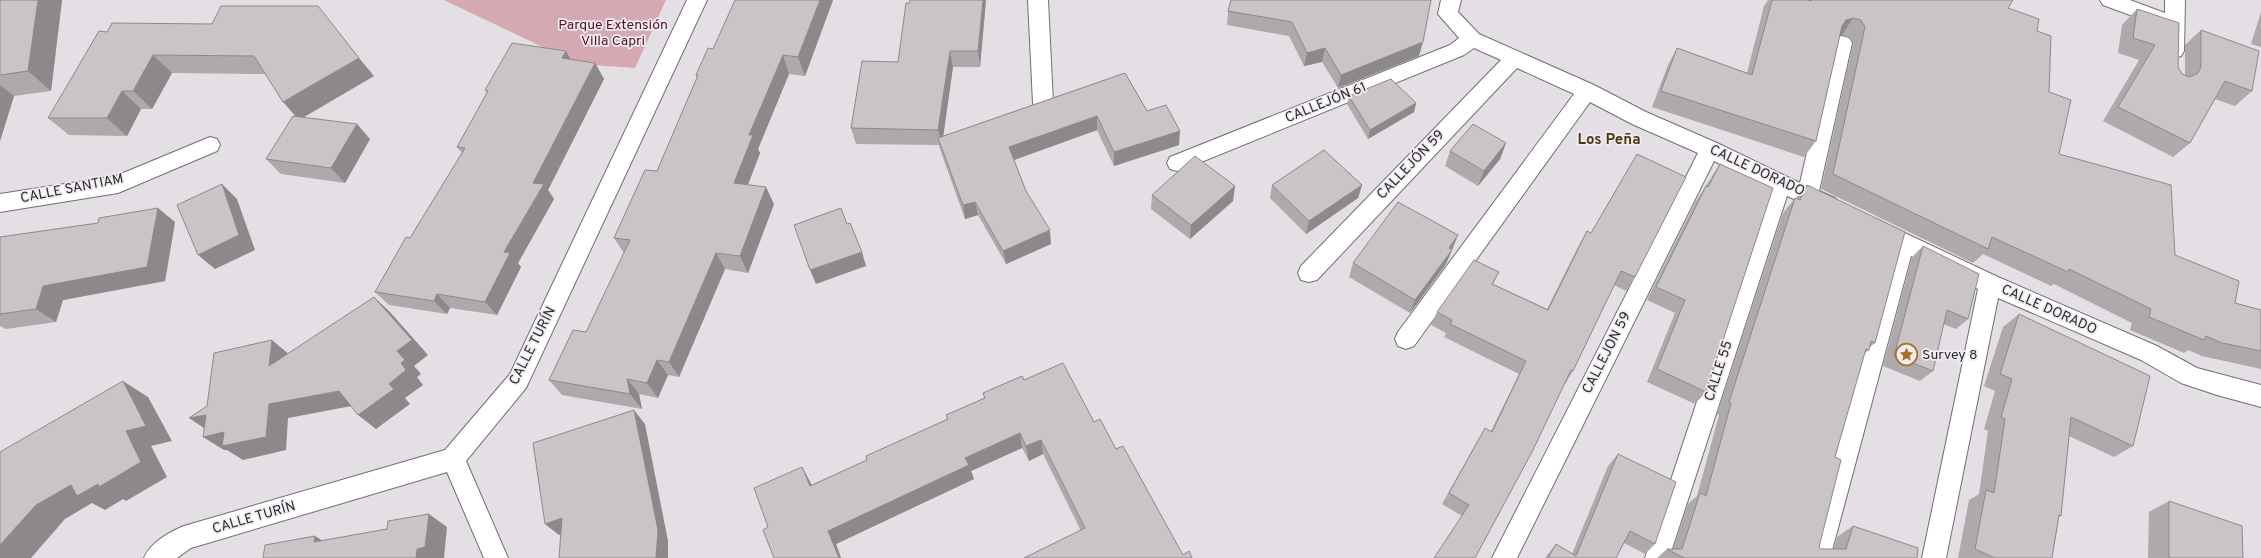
<svg xmlns="http://www.w3.org/2000/svg" width="2261" height="558" font-family="Overpass,sans-serif">
<rect width="100%" height="100%" fill="#e3dfe4"/>
<path fill="#d5a9b2" d="M 444,0 L 666,0 L 635,68 L 578,64 Z"/>
<g fill="none" stroke-linecap="round" stroke-linejoin="round">
<defs>
<g id="minor">
<path d="M 687,0 L 707,0 L 526,388 L 466,461 L 508,558 L 484,558 L 447,472 L 191,548 L 177,558 L 144,558 C 150,543 169,532 184,526 L 445,450 L 510,374 Z"/>
<path d="M 1028,0 L 1048,0 L 1053,103 L 1050,109 L 1043,111 L 1036,109 L 1033,103 Z"/>
<path d="M 1441,0 L 1461,0 L 1458,12 L 1479,34 L 1594,85 L 1646,112 L 1717,143 L 1800,183 L 1832,43 L 1835,38 L 1842,36 L 1849,38 L 1852,43 L 1819,191 L 1835,198 L 1839,204 L 1835,210 L 1828,213 L 1787,196 L 1669,558 L 1645,558 L 1768,188 L 1714,161 L 1517,558 L 1492,558 L 1698,153 L 1632,124 L 1590,102 L 1414,346 L 1406,349 L 1398,346 L 1395,339 L 1398,332 L 1574,94 L 1517,68 L 1317,280 L 1309,282 L 1301,280 L 1298,273 L 1301,266 L 1501,60 L 1474,48 L 1464,55 L 1184,169 L 1177,171 L 1170,169 L 1167,163 L 1170,157 L 1450,45 L 1459,38 L 1438,14 Z"/>
<path d="M 2100,0 L 2130,0 L 2165,13 L 2165,0 L 2185,0 L 2184,51 L 2181,56 L 2174,58 L 2167,56 L 2164,51 L 2165,28 L 2103,5 Z"/>
<path d="M 210,137 L 217,139 L 220,145 L 217,151 L 118,193 L 0,212 L 0,194 L 116,176 Z"/>
<path d="M 1875,219 L 1998,277 L 2157,346 L 2197,368 L 2261,385 L 2261,407 L 2217,395 L 2181,383 L 2141,360 L 1998,298 L 1946,558 L 1922,558 L 1978,289 L 1911,256 L 1830,558 L 1806,558 L 1892,247 L 1867,234 L 1864,228 L 1867,222 Z"/>
</g>
</defs>
<use href="#minor" stroke="#716e72" stroke-width="2"/>
<use href="#minor" fill="#fff" fill-rule="evenodd"/>
</g>
<g fill="#aea9ab">
<path d="M 0,0 L 62,0 L 51,91 L 14,96 L 0,141 Z"/>
<path d="M 833,0 L 805,76 L 789,74 L 758,149 L 760,153 L 748,185 L 774,204 L 748,273 L 725,269 L 679,377 L 668,375 L 658,398 L 639,394 L 642,409 L 562,395 L 549,380 L 586,332 L 624,253 L 614,238 L 657,171 L 697,78 L 696,75 L 713,49 Z"/>
<path d="M 986,0 L 980,67 L 953,67 L 943,136 L 1125,73 L 1147,111 L 1179,145 L 1114,166 L 1097,130 L 1014,160 L 1026,191 L 1051,244 L 1006,264 L 978,215 L 965,219 L 941,152 L 939,145 L 856,144 L 851,128 L 898,62 Z"/>
<path d="M 1231,0 L 1419,56 L 1338,88 L 1322,62 L 1304,66 L 1289,36 L 1227,25 L 1228,11 Z"/>
<path d="M 1768,0 L 2013,0 L 2008,8 L 2037,31 L 2049,92 L 2059,154 L 2175,255 L 2235,303 L 2261,310 L 2261,369 L 2202,356 L 2188,350 L 2184,353 L 2130,330 L 2132,323 L 2054,284 L 2051,286 L 1983,254 L 1973,263 L 1821,189 L 1853,43 L 1849,37 L 1842,35 L 1840,35 L 1816,141 L 1804,157 L 1652,107 L 1668,65 L 1677,48 L 1747,73 L 1764,6 Z"/>
<path d="M 2137,9 L 2182,74 L 2185,75 L 2185,45 L 2201,30 L 2252,91 L 2235,106 L 2215,99 L 2190,143 L 2173,157 L 2103,121 L 2139,60 L 2118,53 L 2122,25 Z"/>
<path d="M 2261,12 L 2261,47 L 2251,44 Z"/>
<path d="M 107,32 L 374,76 L 303,117 L 370,139 L 345,183 L 281,174 L 266,159 L 296,116 L 265,74 L 172,73 L 152,109 L 141,109 L 127,136 L 69,135 L 48,118 Z"/>
<path d="M 571,60 L 595,63 L 604,79 L 548,190 L 554,199 L 518,263 L 521,267 L 497,315 L 450,308 L 447,314 L 389,305 L 375,292 L 410,238 L 462,153 L 457,147 L 487,93 L 485,90 Z"/>
<path d="M 1349,96 L 1416,103 L 1414,112 L 1368,139 L 1347,104 Z"/>
<path d="M 1506,143 L 1500,159 L 1478,186 L 1445,166 L 1450,151 Z"/>
<path d="M 1720,164 L 1706,392 L 1695,404 L 1647,382 L 1675,313 L 1647,300 L 1696,201 Z"/>
<path d="M 1272,185 L 1362,185 L 1358,198 L 1306,234 L 1270,198 Z"/>
<path d="M 1807,185 L 1875,343 L 1870,347 L 1869,350 L 1864,354 L 1835,457 L 1819,547 L 1821,549 L 1834,549 L 1837,537 L 1853,526 L 1917,558 L 1657,558 L 1667,549 L 1673,549 L 1688,504 L 1697,496 L 1719,415 L 1717,414 L 1783,213 L 1795,198 L 1796,198 Z"/>
<path d="M 1235,186 L 1233,201 L 1190,239 L 1151,209 L 1152,195 Z"/>
<path d="M 175,222 L 165,281 L 63,300 L 56,322 L 6,329 L 0,326 L 0,237 Z"/>
<path d="M 1587,231 L 1635,277 L 1626,291 L 1614,285 L 1573,371 L 1565,384 L 1564,384 L 1462,516 L 1442,504 L 1478,440 L 1491,431 L 1519,374 L 1444,337 L 1446,333 L 1431,325 L 1437,312 L 1499,272 L 1493,284 L 1547,309 L 1579,245 Z"/>
<path d="M 1923,246 L 1968,319 L 1956,329 L 1943,324 L 1933,371 L 1920,381 L 1883,366 L 1912,257 Z"/>
<path d="M 1452,250 L 1446,264 L 1410,313 L 1349,277 L 1353,263 Z"/>
<path d="M 2019,314 L 2133,446 L 2114,457 L 2069,436 L 2061,516 L 2059,517 L 2052,558 L 1958,558 L 1969,500 L 1979,494 L 1988,431 L 1984,429 L 1995,391 L 1984,386 L 2003,327 Z"/>
<path d="M 1024,380 L 1094,422 L 1116,449 L 1183,555 L 1192,558 L 1081,531 L 1043,454 L 1029,461 L 1022,448 L 971,471 L 974,479 L 836,544 L 841,558 L 774,558 L 768,527 L 802,467 L 812,485 L 867,460 L 947,419 L 946,415 L 984,398 L 983,393 Z"/>
<path d="M 1618,454 L 1655,544 L 1645,554 L 1624,543 L 1616,558 L 1545,558 L 1548,554 L 1556,544 L 1572,554 L 1608,466 Z"/>
<path d="M 2169,501 L 2243,558 L 2148,558 L 2149,512 Z"/>
</g>
<g fill="#8d898b">
<path d="M 38,0 L 62,0 L 51,91 L 28,71 Z"/>
<path d="M 820,0 L 833,0 L 805,76 L 798,57 Z"/>
<path d="M 983,0 L 986,0 L 980,67 L 978,51 Z"/>
<path d="M 1853,18 L 1842,35 L 1835,37 L 1846,20 Z"/>
<path d="M 1423,42 L 1419,56 L 1338,88 L 1341,75 Z"/>
<path d="M 1325,48 L 1322,62 L 1304,66 L 1307,53 Z"/>
<path d="M 566,51 L 575,67 L 562,58 Z"/>
<path d="M 950,51 L 953,67 L 942,145 L 938,130 Z"/>
<path d="M 153,55 L 172,73 L 152,109 L 133,91 Z"/>
<path d="M 783,55 L 789,74 L 758,149 L 760,153 L 742,200 L 734,183 L 749,135 Z"/>
<path d="M 359,58 L 374,76 L 299,120 L 283,102 Z"/>
<path d="M 595,63 L 604,79 L 548,190 L 554,199 L 518,263 L 521,267 L 497,315 L 485,302 L 504,252 L 533,183 Z"/>
<path d="M 0,85 L 14,96 L 0,141 Z"/>
<path d="M 122,91 L 141,109 L 127,136 L 107,118 Z"/>
<path d="M 1416,103 L 1414,112 L 1368,139 L 1370,130 Z"/>
<path d="M 1097,116 L 1097,130 L 1011,161 L 1009,147 Z"/>
<path d="M 357,124 L 370,139 L 345,183 L 331,168 Z"/>
<path d="M 1180,131 L 1179,145 L 1114,166 L 1114,152 Z"/>
<path d="M 1506,143 L 1500,159 L 1478,186 L 1484,171 Z"/>
<path d="M 222,184 L 237,199 L 255,250 L 215,269 L 198,255 Z"/>
<path d="M 1362,185 L 1358,198 L 1306,234 L 1309,221 Z"/>
<path d="M 1235,186 L 1233,201 L 1190,239 L 1191,225 Z"/>
<path d="M 766,187 L 774,204 L 748,273 L 740,256 Z"/>
<path d="M 975,202 L 978,215 L 965,219 L 963,205 Z"/>
<path d="M 158,208 L 175,222 L 165,281 L 63,300 L 56,322 L 36,309 L 43,286 Z"/>
<path d="M 1050,230 L 1051,244 L 1006,264 L 1003,251 Z"/>
<path d="M 1458,235 L 1452,250 L 1449,248 Z"/>
<path d="M 1452,250 L 1446,264 L 1410,313 L 1415,300 Z"/>
<path d="M 862,252 L 866,266 L 816,284 L 810,270 Z"/>
<path d="M 716,253 L 725,269 L 679,377 L 669,362 Z"/>
<path d="M 437,294 L 450,308 L 447,314 L 434,301 Z"/>
<path d="M 374,297 L 390,312 L 428,355 L 414,366 L 421,374 L 417,377 L 423,385 L 405,398 L 410,404 L 376,429 L 358,415 L 389,384 L 401,363 L 397,351 Z"/>
<path d="M 272,340 L 291,356 L 269,366 Z"/>
<path d="M 657,360 L 668,375 L 658,398 L 647,383 Z"/>
<path d="M 627,379 L 639,394 L 642,409 L 630,394 Z"/>
<path d="M 123,381 L 148,397 L 172,441 L 151,446 L 167,477 L 126,501 L 123,499 L 105,510 L 92,503 L 65,519 L 31,558 L 0,558 L 0,545 L 36,505 L 71,485 L 98,484 L 126,431 Z"/>
<path d="M 339,391 L 357,405 L 288,418 L 286,450 L 243,460 L 227,450 L 224,450 L 203,437 L 224,432 L 269,404 Z"/>
<path d="M 634,410 L 645,424 L 668,541 L 668,558 L 656,558 Z"/>
<path d="M 206,415 L 210,432 L 189,418 Z"/>
<path d="M 1020,433 L 1022,448 L 971,471 L 974,479 L 836,544 L 841,558 L 839,558 L 828,531 L 965,458 Z"/>
<path d="M 1041,440 L 1043,454 L 1029,461 L 1026,446 Z"/>
<path d="M 802,467 L 810,482 L 818,500 L 810,486 Z"/>
<path d="M 429,514 L 447,527 L 444,558 L 416,558 L 417,549 Z"/>
<path d="M 562,518 L 575,530 L 559,535 L 545,524 Z"/>
<path d="M 315,536 L 336,549 L 314,542 Z"/>
</g>
<g fill="#cac4c7" stroke="#8d898b">
<path d="M 0,0 L 38,0 L 28,71 L 0,75 Z"/>
<path d="M 735,0 L 820,0 L 798,57 L 783,55 L 749,135 L 753,135 L 734,183 L 766,187 L 740,256 L 716,253 L 669,362 L 657,360 L 647,383 L 627,379 L 630,394 L 549,380 L 573,330 L 586,332 L 630,240 L 614,238 L 645,170 L 657,171 L 698,75 L 696,75 L 708,48 L 713,49 Z"/>
<path d="M 910,0 L 983,0 L 978,51 L 950,51 L 938,130 L 851,128 L 862,61 L 898,62 L 906,3 L 910,3 Z"/>
<path d="M 1231,0 L 1431,0 L 1423,42 L 1341,75 L 1325,48 L 1307,53 L 1292,22 L 1228,11 Z"/>
<path d="M 1772,0 L 1808,0 L 1811,1 L 1812,0 L 2013,0 L 2008,8 L 2039,19 L 2037,31 L 2051,36 L 2049,92 L 2071,100 L 2059,154 L 2171,185 L 2175,255 L 2239,281 L 2235,303 L 2261,310 L 2261,351 L 2222,343 L 2206,336 L 2204,340 L 2149,317 L 2151,309 L 2069,269 L 2068,272 L 1992,237 L 1988,249 L 1833,174 L 1865,27 L 1861,20 L 1853,18 L 1846,20 L 1842,26 L 1816,141 L 1661,91 L 1677,48 L 1752,75 Z"/>
<path d="M 221,6 L 318,6 L 359,58 L 283,102 L 254,56 L 153,55 L 133,91 L 122,91 L 107,118 L 48,118 L 99,31 L 107,32 L 112,23 L 212,24 Z"/>
<path d="M 2137,9 L 2179,23 L 2178,67 L 2182,74 L 2189,77 L 2197,74 L 2201,67 L 2201,30 L 2259,51 L 2252,91 L 2225,81 L 2190,143 L 2118,107 L 2155,45 L 2133,38 Z"/>
<path d="M 512,43 L 566,51 L 562,58 L 595,63 L 533,183 L 544,184 L 504,252 L 510,253 L 485,302 L 437,294 L 434,301 L 375,292 L 406,237 L 410,238 L 465,148 L 457,147 L 488,91 L 485,90 Z"/>
<path d="M 1125,73 L 1147,111 L 1166,105 L 1180,131 L 1114,152 L 1097,116 L 1009,147 L 1026,191 L 1050,230 L 1003,251 L 975,202 L 963,205 L 938,138 Z"/>
<path d="M 1391,79 L 1416,103 L 1370,130 L 1349,96 Z"/>
<path d="M 293,116 L 357,124 L 331,168 L 266,159 Z"/>
<path d="M 1473,124 L 1506,143 L 1484,171 L 1450,151 Z"/>
<path d="M 1324,150 L 1362,185 L 1309,221 L 1272,185 Z"/>
<path d="M 1637,154 L 1686,177 L 1635,277 L 1621,271 L 1573,371 L 1571,370 L 1533,450 L 1475,558 L 1434,558 L 1469,505 L 1449,493 L 1485,428 L 1492,432 L 1526,361 L 1450,324 L 1452,320 L 1437,312 L 1474,260 L 1499,272 L 1492,284 L 1548,310 L 1587,231 L 1591,233 Z"/>
<path d="M 1195,156 L 1235,186 L 1191,225 L 1152,195 Z"/>
<path d="M 1720,164 L 1773,188 L 1706,392 L 1657,369 L 1685,300 L 1656,287 L 1706,186 L 1708,187 Z"/>
<path d="M 222,184 L 239,235 L 198,255 L 177,205 Z"/>
<path d="M 1807,185 L 1905,232 L 1875,343 L 1871,341 L 1869,350 L 1866,349 L 1835,457 L 1841,460 L 1819,547 L 1821,549 L 1846,549 L 1853,526 L 1918,548 L 1917,558 L 1684,558 L 1667,549 L 1682,549 L 1700,493 L 1706,496 L 1731,403 L 1729,402 L 1795,198 L 1800,200 Z"/>
<path d="M 1398,202 L 1458,235 L 1449,248 L 1452,250 L 1415,300 L 1353,263 Z"/>
<path d="M 158,208 L 147,267 L 43,286 L 36,309 L 0,314 L 0,237 L 98,223 L 99,218 Z"/>
<path d="M 841,208 L 847,224 L 850,223 L 862,252 L 810,270 L 794,225 Z"/>
<path d="M 1923,246 L 1979,274 L 1968,319 L 1947,310 L 1933,371 L 1894,356 Z"/>
<path d="M 374,297 L 412,340 L 397,351 L 405,360 L 401,363 L 406,370 L 389,384 L 394,389 L 358,415 L 339,391 L 269,404 L 266,437 L 222,446 L 224,432 L 203,437 L 206,415 L 189,418 L 207,406 L 214,353 L 272,340 L 269,366 Z"/>
<path d="M 2019,314 L 2150,376 L 2133,446 L 2071,417 L 2061,516 L 2059,515 L 2052,558 L 1995,558 L 1975,549 L 1986,490 L 1994,493 L 2005,419 L 2001,417 L 2012,379 L 2000,374 Z"/>
<path d="M 1063,363 L 1094,422 L 1100,419 L 1116,449 L 1123,446 L 1183,555 L 1189,551 L 1192,558 L 1024,558 L 1085,528 L 1041,440 L 1026,446 L 1020,433 L 965,458 L 969,465 L 828,531 L 839,558 L 774,558 L 763,530 L 768,527 L 754,488 L 802,467 L 810,486 L 867,460 L 866,456 L 948,419 L 946,415 L 985,398 L 983,393 L 1022,376 L 1024,380 Z"/>
<path d="M 123,381 L 146,426 L 126,431 L 141,462 L 99,487 L 98,484 L 77,496 L 71,485 L 36,505 L 0,545 L 0,452 Z"/>
<path d="M 634,410 L 658,530 L 656,558 L 559,558 L 562,518 L 545,524 L 533,443 Z"/>
<path d="M 1618,454 L 1676,482 L 1655,544 L 1630,531 L 1616,558 L 1548,558 L 1556,544 L 1576,556 Z"/>
<path d="M 2169,501 L 2242,526 L 2243,558 L 2171,558 L 2169,557 Z"/>
<path d="M 429,514 L 425,547 L 417,549 L 416,558 L 263,558 L 265,545 L 315,536 L 314,542 L 387,529 L 388,521 Z"/>
</g>
<defs>
<symbol id="sight-ring" viewBox="-11 -11 22 22"><circle r="9.5" fill="#f0ecf2" stroke="#a27326" stroke-width="1.5"/><path d="M0-6L1.8-2.2L6-1.7L2.9 1.2L3.7 5.4L0 3.3L-3.7 5.4L-2.9 1.2L-6-1.7L-1.8-2.2Z" fill="#a27326"/></symbol>
</defs>
<g fill-rule="evenodd">
<use href="#sight-ring" x="1894" y="342" width="25" height="25"/>
</g>
<g text-anchor="middle" dominant-baseline="central" stroke-width="3.5" stroke-linejoin="round" paint-order="stroke">
<g font-size="14" fill="#550f28" stroke="#f0ecf2">
<text x="613" y="25">Parque Extensión<tspan x="613" dy="16">Villa Capri</tspan></text>
</g>
<g font-size="14" fill="#2b2a2c" stroke="#f0ecf2">
<text transform="translate(1326 103) rotate(-22)">CALLEJÓN 61</text>
<text transform="translate(1411 165) rotate(-46)">CALLEJÓN 59</text>
<text transform="translate(1757 171) rotate(25)">CALLE DORADO</text>
<text transform="translate(72 189) rotate(-11)">CALLE SANTIAM</text>
<text transform="translate(2049 310) rotate(24)">CALLE DORADO</text>
<text transform="translate(533 346) rotate(-63)">CALLE TURÍN</text>
<text transform="translate(1607 353) rotate(-63)">CALLEJON 59</text>
<text transform="translate(1719 371) rotate(-72)">CALLE 55</text>
<text transform="translate(254 518) rotate(-16)">CALLE TURÍN</text>
</g>
<g font-size="14" fill="#2b2a2c" stroke="#f0ecf2" text-anchor="start">
<text x="1922" y="355">Survey 8</text>
</g>
<g font-size="15" font-weight="bold" fill="#4d3612" stroke="#f0ecf2">
<text x="1609" y="140">Los Peña</text>
</g>
</g>
</svg>
